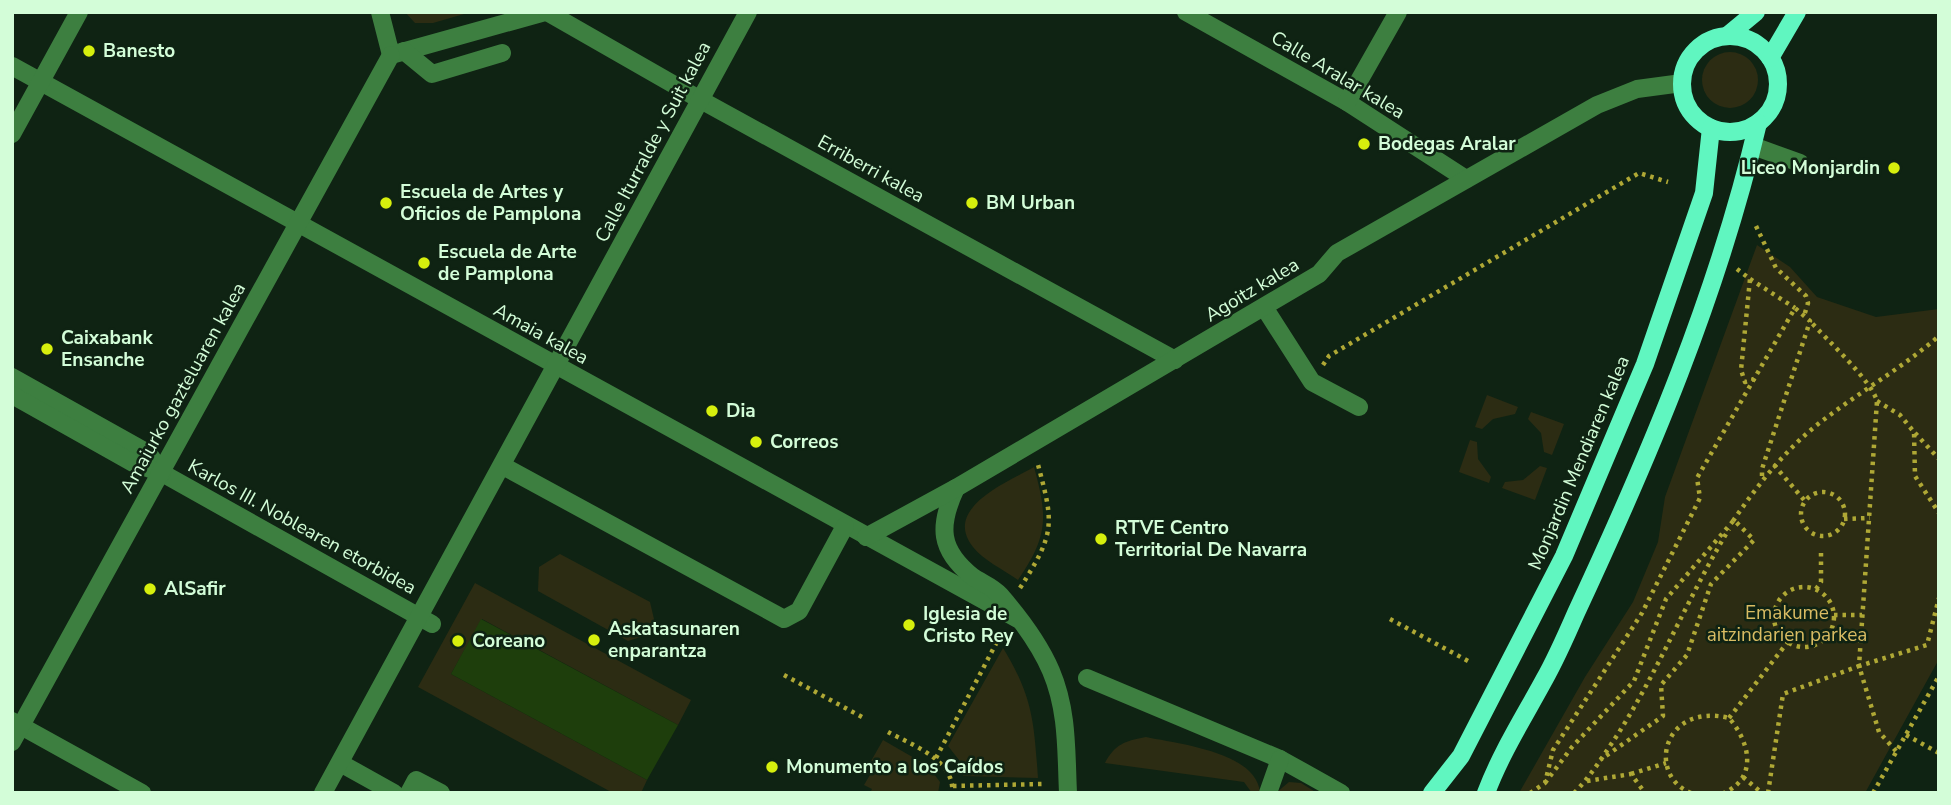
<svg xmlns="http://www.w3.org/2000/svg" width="1951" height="805" font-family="'Nunito Sans',sans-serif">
<rect width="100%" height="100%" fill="#0f2313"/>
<g fill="#2c2c13">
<path d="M 405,12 L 471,12 L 433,23 L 415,23 Z"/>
<circle cx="1730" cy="80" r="28"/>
<path d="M 1757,245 L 1790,267 L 1817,297 L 1876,317 L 1939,309 L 1939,659 L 1865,793 L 1519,793 L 1585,677 L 1633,602 L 1658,542 L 1665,497 Z"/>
<path d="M 1487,395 L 1518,407 L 1515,414 L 1493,419 L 1482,429 L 1475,427 Z"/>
<path d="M 1531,412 L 1564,424 L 1552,455 L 1544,452 L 1541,433 L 1528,419 Z"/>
<path d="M 1470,440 L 1477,442 L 1478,459 L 1491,477 L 1489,483 L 1459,472 Z"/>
<path d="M 1540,466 L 1547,468 L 1535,500 L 1502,488 L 1505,482 L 1523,480 Z"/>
<path d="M 1034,467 C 1048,517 1048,537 1018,580 C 1004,570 983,560 973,547 C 942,508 1008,482 1034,467 Z"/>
<path d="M 560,554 L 650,602 L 657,632 L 628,641 L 538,591 L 539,567 Z"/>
<path d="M 475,583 L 691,700 L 678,725 L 482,619 L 451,674 L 647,780 L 641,793 L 613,793 L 418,687 Z"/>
<path d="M 1003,648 C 1033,697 1034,722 1038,778 L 963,776 L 959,760 L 948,746 Z"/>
<path d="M 1146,737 C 1179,744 1257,752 1260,793 L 1252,793 L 1244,782 L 1105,763 C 1115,744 1125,741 1146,737 Z"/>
<path d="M 883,740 L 928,766 L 940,782 L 938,793 L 870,793 L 872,789 L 864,785 L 871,773 L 866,770 Z"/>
<path d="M 1289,782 L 1301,783 L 1317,793 L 1276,793 Z"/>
</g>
<path fill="#1e3e0c" d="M 481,619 L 678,725 L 647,780 L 451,674 Z"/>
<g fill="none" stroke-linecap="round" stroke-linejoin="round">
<g stroke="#afa835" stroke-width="4.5" stroke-dasharray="3.5 5" stroke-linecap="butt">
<path d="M 1756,226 L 1776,268 L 1806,296 L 1808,303 L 1804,316"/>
<path d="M 1737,269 L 1750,279 L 1741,370 L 1745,382 L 1754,379 L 1795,308 L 1810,321 L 1762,469 L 1762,480"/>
<path d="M 1750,279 L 1795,308"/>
<path d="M 1323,365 L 1329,356 L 1639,173 L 1668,182"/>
<path d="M 1877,401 L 1900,415 L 1914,432 L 1915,476 L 1939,513"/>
<path d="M 1915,433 L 1939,459"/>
<path d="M 1774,465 L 1805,501"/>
<circle cx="1823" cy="514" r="22"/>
<path d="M 1844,519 L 1870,518"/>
<path d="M 1733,521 C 1759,483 1788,446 1826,418 C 1863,390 1903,367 1939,336"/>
<circle cx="1804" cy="617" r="30"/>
<path d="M 1020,588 C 1056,532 1054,524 1037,461"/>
<path d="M 1816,589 L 1821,582 L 1821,548"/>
<path d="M 1834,615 L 1862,615"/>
<path d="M 1390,619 L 1470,662"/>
<path d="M 784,675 L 864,718"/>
<path d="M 1729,718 L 1787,643"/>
<path d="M 888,732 C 910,744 956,760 952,793"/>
<path d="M 1906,735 L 1939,753"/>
<path d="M 1896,751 L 1879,732 L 1859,666 L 1927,645 L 1939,598"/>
<path d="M 936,758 L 1000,636"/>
<path d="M 1631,774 L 1666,763"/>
<path d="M 1743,777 L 1762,793"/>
<path d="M 1587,781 L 1631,774 L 1645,793"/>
<path d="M 1545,783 L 1572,747 L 1634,681 L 1666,599 L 1734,520 L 1754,540 L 1711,584 L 1687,655 L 1661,685 L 1663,716 L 1600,760"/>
<path d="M 953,786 L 1042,784"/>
<path d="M 1530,793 L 1545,783 L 1553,750 L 1642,613 L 1700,498 L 1697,478 L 1754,379"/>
<path d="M 1574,793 C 1591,776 1603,756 1616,737 C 1659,670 1688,597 1729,529"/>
<path d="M 1691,793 C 1646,775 1663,702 1729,718 C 1749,741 1759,777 1724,793"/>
<path d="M 1768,793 L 1783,694 L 1859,666 L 1877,401 C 1871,380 1827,340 1810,321"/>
<path d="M 1873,793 L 1939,676"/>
</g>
<g stroke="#3d7f40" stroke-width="18">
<path d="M 380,12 L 391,55 L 545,12"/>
<path d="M 547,12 L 699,99 L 1175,360"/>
<path d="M 1186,12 L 1347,102 L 1466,179"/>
<path d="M 404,51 L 432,74 L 502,53"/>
<path d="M 12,66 L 1018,619"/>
<path d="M 1347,102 L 1398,12"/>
<path d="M 12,134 L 79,12"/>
<path d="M 1753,146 L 1800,163"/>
<path d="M 1264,307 L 1312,382 L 1359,407"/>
<path d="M 12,377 L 148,453 L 162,473 L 432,624"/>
<path d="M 12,395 L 133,463 L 162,473"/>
<path d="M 503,466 L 784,619 L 799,611 L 845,526"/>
<path d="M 956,488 C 938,526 939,550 973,577 C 982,583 993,587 1000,595 C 1020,618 1039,643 1051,671 C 1068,711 1066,751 1068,793"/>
<path d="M 866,537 L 956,488 L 1319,274 L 1337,253 L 1597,105 L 1637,89 L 1682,83"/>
<path d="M 1087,678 L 1280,759 L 1341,793"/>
<path d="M 12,721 L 142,793"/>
<path d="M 12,742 L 391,55"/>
<path d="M 340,763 L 394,793"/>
<path d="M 323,793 L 748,12"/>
<path d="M 409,793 L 416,780 L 441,793"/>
<path d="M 1268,793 L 1280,759"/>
</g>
<g stroke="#60f6c0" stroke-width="18">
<path d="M 1727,36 L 1756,12"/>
<circle cx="1730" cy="84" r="48"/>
<path d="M 1770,58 L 1797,12"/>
<path d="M 1432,793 L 1461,756 L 1564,556 L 1645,364 L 1704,193 L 1711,128"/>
<path d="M 1486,793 C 1501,753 1524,717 1544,680 C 1556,659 1566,636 1576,613 C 1650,454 1718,294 1758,123"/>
</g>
</g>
<g fill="#d6ef0d" stroke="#0f2313" stroke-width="2.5">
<circle cx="89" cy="51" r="7"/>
<circle cx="1364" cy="144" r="7"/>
<circle cx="1894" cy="168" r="7"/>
<circle cx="386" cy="203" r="7"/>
<circle cx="972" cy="203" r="7"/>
<circle cx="424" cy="263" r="7"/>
<circle cx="47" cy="349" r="7"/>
<circle cx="712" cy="411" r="7"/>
<circle cx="756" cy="442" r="7"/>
<circle cx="1101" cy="539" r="7"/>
<circle cx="150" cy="589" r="7"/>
<circle cx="909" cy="625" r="7"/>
<circle cx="594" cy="640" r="7"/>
<circle cx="458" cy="641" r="7"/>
<circle cx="772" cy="767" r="7"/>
</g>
<g text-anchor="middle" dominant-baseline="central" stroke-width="5" stroke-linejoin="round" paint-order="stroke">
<g font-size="19" font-weight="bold" fill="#d3fdd8" stroke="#0f2313" text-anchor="start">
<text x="103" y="51">Banesto</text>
<text x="1378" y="144">Bodegas Aralar</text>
<text x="1880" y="168" text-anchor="end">Liceo Monjardin</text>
<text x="400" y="192">Escuela de Artes y<tspan x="400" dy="22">Oficios de Pamplona</tspan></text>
<text x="986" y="203">BM Urban</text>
<text x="438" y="252">Escuela de Arte<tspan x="438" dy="22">de Pamplona</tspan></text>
<text x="61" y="338">Caixabank<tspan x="61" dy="22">Ensanche</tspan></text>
<text x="726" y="411">Dia</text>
<text x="770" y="442">Correos</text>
<text x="1115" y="528">RTVE Centro<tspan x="1115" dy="22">Territorial De Navarra</tspan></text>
<text x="164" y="589">AlSafir</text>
<text x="923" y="614">Iglesia de<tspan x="923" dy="22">Cristo Rey</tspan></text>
<text x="608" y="629">Askatasunaren<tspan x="608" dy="22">enparantza</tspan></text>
<text x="472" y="641">Coreano</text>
<text x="786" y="767">Monumento a los Caídos</text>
</g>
<g font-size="19" fill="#d3fdd8" stroke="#0f2313">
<text transform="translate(1338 75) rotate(31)">Calle Aralar kalea</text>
<text transform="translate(653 142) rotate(-62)">Calle Iturralde y Suit kalea</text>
<text transform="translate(871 169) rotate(29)">Erriberri kalea</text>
<text transform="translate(1252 290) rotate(-31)">Agoitz kalea</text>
<text transform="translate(541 334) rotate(29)">Amaia kalea</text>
<text transform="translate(183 388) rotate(-61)">Amaiurko gazteluaren kalea</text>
<text transform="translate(1579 463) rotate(-67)">Monjardin Mendiaren kalea</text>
<text transform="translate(302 527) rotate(29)">Karlos III. Noblearen etorbidea</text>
</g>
<g font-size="19" fill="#d9bc63" stroke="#0f2313">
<text x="1787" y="613">Emakume<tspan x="1787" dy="22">aitzindarien parkea</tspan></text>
</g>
</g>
<rect width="1951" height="805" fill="none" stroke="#d3fdd8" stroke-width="28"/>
</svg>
